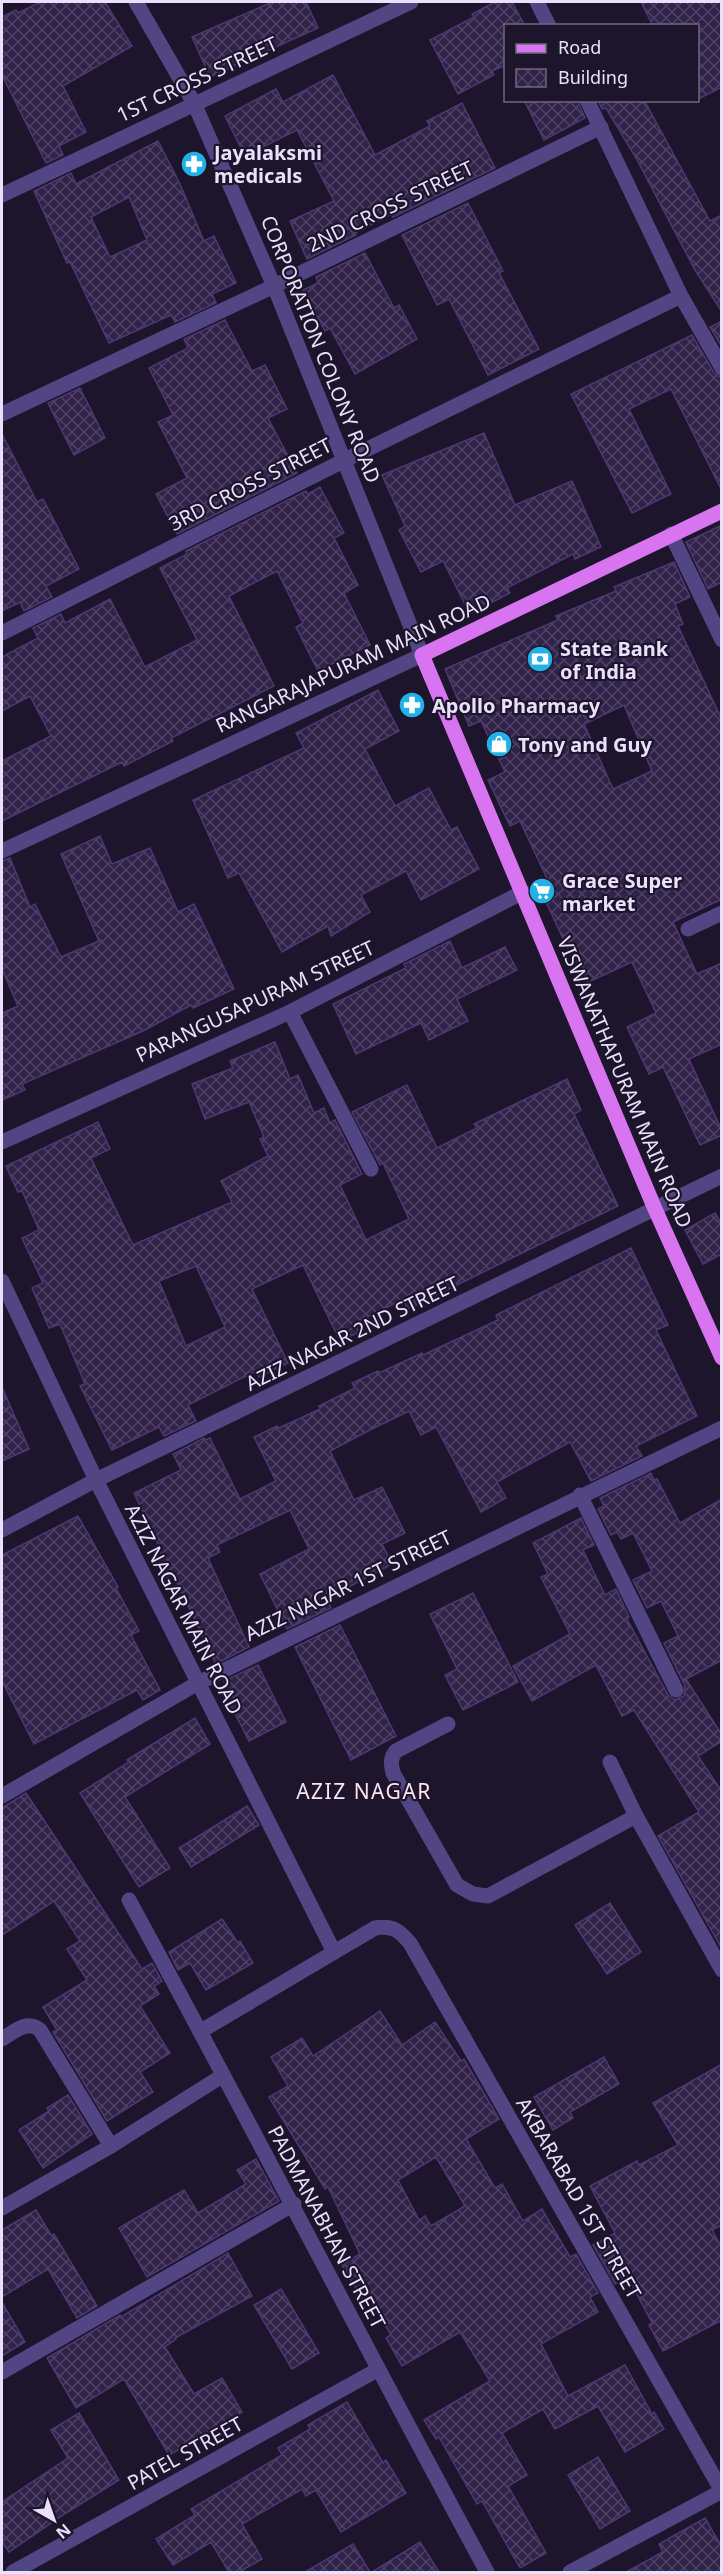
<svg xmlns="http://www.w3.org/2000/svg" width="723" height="2574" font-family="'Noto Sans',sans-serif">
<defs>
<pattern id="building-cross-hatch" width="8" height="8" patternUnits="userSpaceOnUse" patternTransform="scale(1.5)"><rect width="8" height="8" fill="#31224a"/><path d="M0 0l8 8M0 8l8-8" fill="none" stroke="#4f4265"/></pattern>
</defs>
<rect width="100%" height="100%" fill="#1c152b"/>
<g fill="url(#building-cross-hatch)" stroke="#4e3773" stroke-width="1.5" fill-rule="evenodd">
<path d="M 40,2 L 105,2 L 132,46 L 63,86 L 86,132 L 59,146 L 63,155 L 46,163 L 2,75 L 2,17 L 16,10 L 18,13 Z"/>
<path d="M 272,2 L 306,2 L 318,28 L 210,77 L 192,37 Z"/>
<path d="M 495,2 L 512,2 L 525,26 L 506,26 L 506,65 L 492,71 L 494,75 L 458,94 L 430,40 L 474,17 L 472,14 Z"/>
<path d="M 641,2 L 722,2 L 722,87 L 698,99 L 698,26 L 653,26 Z"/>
<path d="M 333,75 L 375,155 L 430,126 L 427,121 L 462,103 L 495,168 L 393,217 L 391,214 L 355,233 L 356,235 L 307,259 L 290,221 L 334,201 L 297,130 L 245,156 L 225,116 L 276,89 L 283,102 Z"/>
<path d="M 524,100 L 577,100 L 585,118 L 544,140 Z"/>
<path d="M 598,100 L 644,100 L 710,221 L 722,215 L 722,312 L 695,270 L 636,158 L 606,108 L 602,109 Z"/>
<path d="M 158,141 L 180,184 L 204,241 L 214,236 L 236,283 L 212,294 L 216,303 L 175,322 L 171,315 L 109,343 L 70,262 L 67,263 L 34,191 L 71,173 L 76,184 ZM 129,197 L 147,240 L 110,257 L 91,217 Z"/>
<path d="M 468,203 L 503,271 L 499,273 L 539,349 L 488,375 L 449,299 L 437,305 L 402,235 Z"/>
<path d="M 365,253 L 394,308 L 399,305 L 417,339 L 355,374 L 330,328 L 325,331 L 303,290 L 318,283 L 316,277 Z"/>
<path d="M 225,320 L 252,371 L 265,365 L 287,409 L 268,418 L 297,473 L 177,534 L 156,494 L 187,478 L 158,422 L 173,415 L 149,368 L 188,348 L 184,339 Z"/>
<path d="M 722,321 L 722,347 L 710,327 Z"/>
<path d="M 692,335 L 714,373 L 722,378 L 722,491 L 671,389 L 629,409 L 671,494 L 632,513 L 571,394 Z"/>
<path d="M 80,388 L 105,438 L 74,455 L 48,403 Z"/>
<path d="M 484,433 L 515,505 L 572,481 L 601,547 L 575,559 L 573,554 L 507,588 L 510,593 L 470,614 L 443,561 L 421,572 L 399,530 L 405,526 L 382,475 Z"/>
<path d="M 2,434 L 37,502 L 43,499 L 79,569 L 46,586 L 52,597 L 24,611 L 20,602 L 2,611 Z"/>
<path d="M 320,487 L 344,533 L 334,538 L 358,585 L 344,593 L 370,645 L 318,671 L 296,627 L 303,623 L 277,571 L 229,596 L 274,686 L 171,738 L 173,741 L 124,766 L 122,762 L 2,821 L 2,761 L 51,736 L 30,696 L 2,711 L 2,657 L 38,638 L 33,628 L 61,614 L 65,623 L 110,599 L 145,667 L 197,640 L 160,568 L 187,554 L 186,551 L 306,491 L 308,494 Z"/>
<path d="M 722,525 L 722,582 L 708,589 L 686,542 Z"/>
<path d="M 674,562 L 690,597 L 675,604 L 683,624 L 678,626 L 722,720 L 722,899 L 673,922 L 697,974 L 722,963 L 722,1044 L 689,1059 L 722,1131 L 722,1135 L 700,1145 L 663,1067 L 649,1074 L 627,1027 L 656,1013 L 632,962 L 584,984 L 540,889 L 550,885 L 520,821 L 510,826 L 488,780 L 505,772 L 481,721 L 469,726 L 445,669 L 558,620 L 556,616 L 616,591 L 614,587 ZM 624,705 L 652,771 L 613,789 L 584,724 Z"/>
<path d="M 378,690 L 399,731 L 365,749 L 395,806 L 429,788 L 451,830 L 457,827 L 479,869 L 421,900 L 406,871 L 361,895 L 370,912 L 331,936 L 328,926 L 282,952 L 239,873 L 228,878 L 193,800 L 304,748 L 296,733 Z"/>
<path d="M 100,836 L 112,864 L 150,848 L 178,912 L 194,904 L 234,989 L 193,1008 L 191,1005 L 145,1030 L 22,1084 L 25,1090 L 2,1100 L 2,1013 L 18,1006 L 2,969 L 2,861 L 10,858 L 30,907 L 35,904 L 61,957 L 99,941 L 61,854 Z"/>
<path d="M 450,941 L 462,968 L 505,947 L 517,970 L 457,999 L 468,1021 L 429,1040 L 421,1023 L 356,1054 L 333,1004 L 406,968 L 404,964 Z"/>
<path d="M 275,1042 L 290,1079 L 298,1075 L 314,1113 L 324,1108 L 330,1123 L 335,1120 L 362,1174 L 340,1185 L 366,1240 L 409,1219 L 383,1163 L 380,1165 L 352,1112 L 407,1085 L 437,1148 L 477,1128 L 474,1124 L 567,1079 L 581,1110 L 574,1114 L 618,1206 L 408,1309 L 403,1299 L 360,1321 L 364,1330 L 340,1341 L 303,1265 L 252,1289 L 288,1363 L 259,1377 L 256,1371 L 188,1405 L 196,1421 L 164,1436 L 159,1427 L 112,1450 L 80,1386 L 85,1384 L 60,1324 L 49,1328 L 32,1288 L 43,1283 L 22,1238 L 39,1230 L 22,1191 L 18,1192 L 6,1166 L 98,1122 L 110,1149 L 91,1158 L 133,1245 L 232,1202 L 221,1181 L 268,1156 L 260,1139 L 264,1137 L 249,1102 L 205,1119 L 192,1084 L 233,1068 L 230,1061 ZM 196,1266 L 225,1327 L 186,1346 L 159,1281 Z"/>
<path d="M 715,1213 L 722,1225 L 722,1254 L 703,1264 L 685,1230 Z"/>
<path d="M 631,1248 L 668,1325 L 656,1330 L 697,1416 L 636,1446 L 642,1456 L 591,1481 L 570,1442 L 497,1482 L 506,1498 L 481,1512 L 436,1427 L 421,1435 L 409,1411 L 370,1430 L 330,1451 L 354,1500 L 382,1487 L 405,1533 L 382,1544 L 392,1564 L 326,1599 L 331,1608 L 287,1629 L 260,1574 L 309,1549 L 290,1510 L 217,1545 L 220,1552 L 208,1558 L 249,1647 L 216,1664 L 173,1575 L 167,1578 L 153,1549 L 159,1546 L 134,1493 L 181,1470 L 173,1454 L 204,1438 L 205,1440 L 210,1438 L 240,1499 L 276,1481 L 254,1437 L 277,1426 L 279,1428 L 320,1409 L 319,1406 L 355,1388 L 352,1383 L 378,1371 L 379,1373 L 422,1353 L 423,1355 L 498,1320 L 496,1315 Z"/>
<path d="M 2,1387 L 29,1449 L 2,1461 Z"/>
<path d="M 651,1473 L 654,1480 L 657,1479 L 680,1523 L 722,1499 L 722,1660 L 686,1679 L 722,1735 L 722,1741 L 698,1756 L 722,1792 L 722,1949 L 658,1836 L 699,1812 L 634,1710 L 622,1716 L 596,1665 L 532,1701 L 513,1666 L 570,1634 L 541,1577 L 548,1574 L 533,1543 L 581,1518 L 594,1545 L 583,1550 L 605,1595 L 616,1589 L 629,1617 L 627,1619 L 668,1695 L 675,1700 L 684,1696 L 685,1686 L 664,1643 L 678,1636 L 661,1601 L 647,1608 L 633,1580 L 652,1571 L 633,1533 L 621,1539 L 617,1532 L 611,1535 L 598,1509 L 604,1506 L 600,1498 Z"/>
<path d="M 78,1516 L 118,1587 L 116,1588 L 139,1631 L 131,1635 L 160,1690 L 143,1700 L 137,1690 L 34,1744 L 2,1681 L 2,1555 Z"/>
<path d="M 473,1593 L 518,1682 L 463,1710 L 445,1675 L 457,1669 L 430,1614 Z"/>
<path d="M 340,1625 L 396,1736 L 351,1760 L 295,1647 Z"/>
<path d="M 258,1665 L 286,1722 L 249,1741 L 223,1690 L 227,1688 L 224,1681 Z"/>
<path d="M 195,1718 L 210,1744 L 125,1797 L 170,1868 L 139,1887 L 80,1793 L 129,1762 L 127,1760 Z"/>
<path d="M 26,1793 L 142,1969 L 152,1963 L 162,1981 L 154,1986 L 159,1994 L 140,2006 L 170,2053 L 140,2072 L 153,2092 L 107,2121 L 53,2032 L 57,2030 L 43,2007 L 87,1980 L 67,1949 L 80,1941 L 54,1901 L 2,1935 L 2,1808 Z"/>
<path d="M 247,1806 L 259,1825 L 191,1867 L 179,1848 Z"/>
<path d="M 610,1903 L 641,1952 L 607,1974 L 575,1925 Z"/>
<path d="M 222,1919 L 238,1943 L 240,1941 L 253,1963 L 206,1990 L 190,1963 L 178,1970 L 169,1952 Z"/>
<path d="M 380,2011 L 402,2045 L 435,2022 L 461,2061 L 464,2059 L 499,2119 L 466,2139 L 495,2188 L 502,2184 L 523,2221 L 542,2209 L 570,2257 L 576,2254 L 598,2293 L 590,2297 L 598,2312 L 541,2344 L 568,2396 L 625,2365 L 652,2414 L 654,2412 L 664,2429 L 625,2452 L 598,2406 L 555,2429 L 543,2409 L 502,2433 L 527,2475 L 508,2486 L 546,2553 L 520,2568 L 482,2501 L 477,2504 L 439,2437 L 436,2439 L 424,2420 L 490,2381 L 460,2332 L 402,2366 L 386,2338 L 391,2335 L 368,2296 L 363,2300 L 342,2265 L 360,2254 L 328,2187 L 325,2189 L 269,2097 L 288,2086 L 271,2057 L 302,2038 L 313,2056 ZM 436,2157 L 465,2206 L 431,2226 L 425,2216 L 419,2220 L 398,2180 Z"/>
<path d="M 604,2057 L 619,2084 L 570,2112 L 573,2118 L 553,2130 L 534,2097 Z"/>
<path d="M 722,2064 L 722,2225 L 712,2230 L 722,2248 L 722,2320 L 663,2351 L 649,2325 L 652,2323 L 628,2277 L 615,2284 L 593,2245 L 615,2233 L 590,2186 L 637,2161 L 639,2165 L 678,2145 L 653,2103 Z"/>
<path d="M 68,2095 L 92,2134 L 43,2168 L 19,2130 L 49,2111 L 47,2108 Z"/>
<path d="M 256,2159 L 279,2201 L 147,2277 L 119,2228 L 184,2190 L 198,2213 L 246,2184 L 237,2170 Z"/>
<path d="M 36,2210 L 51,2235 L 54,2234 L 97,2306 L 77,2318 L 48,2269 L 2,2297 L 2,2230 Z"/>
<path d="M 228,2253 L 252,2296 L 175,2338 L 176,2339 L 165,2347 L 194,2394 L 222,2378 L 242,2412 L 197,2442 L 196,2440 L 169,2455 L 124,2379 L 76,2408 L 47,2358 L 120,2315 L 121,2317 Z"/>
<path d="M 281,2289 L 319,2353 L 292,2369 L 254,2305 Z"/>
<path d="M 2,2302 L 25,2342 L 2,2356 Z"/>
<path d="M 347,2402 L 383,2463 L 386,2460 L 406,2493 L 341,2532 L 316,2490 L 306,2496 L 302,2489 L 242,2524 L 262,2559 L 239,2572 L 229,2572 L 211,2542 L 173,2565 L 156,2539 L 195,2515 L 191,2509 L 282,2455 L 278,2448 L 310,2429 L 308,2425 Z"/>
<path d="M 79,2413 L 119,2480 L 66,2513 L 9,2552 L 2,2542 L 2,2502 L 68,2458 L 51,2430 Z"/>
<path d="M 598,2457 L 630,2511 L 600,2529 L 568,2475 Z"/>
<path d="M 705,2518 L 722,2547 L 722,2572 L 626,2572 L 663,2552 L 659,2544 Z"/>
<path d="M 420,2542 L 439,2572 L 372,2572 Z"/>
<path d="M 353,2544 L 370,2572 L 305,2572 Z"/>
</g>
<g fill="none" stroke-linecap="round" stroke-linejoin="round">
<g stroke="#524584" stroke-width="15">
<path d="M 537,2 L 549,26"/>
<path d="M 587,100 L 681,296 L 722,368"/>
<path d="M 2,195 L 411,2"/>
<path d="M 2,414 L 274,286 L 601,127"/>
<path d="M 671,534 L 722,640"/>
<path d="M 2,633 L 345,460 L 681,296"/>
<path d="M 2,851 L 422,655 L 274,286 L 194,103 L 136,2"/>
<path d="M 688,929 L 722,913"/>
<path d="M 290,1012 L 371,1169"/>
<path d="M 2,1142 L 290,1012 L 523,892"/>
<path d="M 2,1281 L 96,1480 L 334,1952"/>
<path d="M 580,1495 L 676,1690"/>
<path d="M 2,1530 L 96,1480 L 722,1176"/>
<path d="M 448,1724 L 396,1751 C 390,1758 391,1764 393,1773 L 457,1885 L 473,1894 L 488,1896 L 636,1816"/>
<path d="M 610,1762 L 636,1816 L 722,1970"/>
<path d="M 2,1796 L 198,1683 L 722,1428"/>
<path d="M 129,1900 C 251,2123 366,2349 487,2572"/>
<path d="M 201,2031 L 375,1928 C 392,1925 399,1930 410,1943 L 722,2491"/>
<path d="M 2,2039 C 14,2032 27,2019 40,2030 L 111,2146"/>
<path d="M 2,2208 L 111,2146 L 222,2076"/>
<path d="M 2,2372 L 294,2204"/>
<path d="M 13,2572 L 377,2370"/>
<path d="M 570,2572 L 722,2491"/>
</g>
<path stroke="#d874f0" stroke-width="15" d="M 722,511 L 422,655 L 655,1209 L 722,1358"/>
</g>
<defs>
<symbol id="pharmacy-disc" viewBox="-11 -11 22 22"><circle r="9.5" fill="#22b1e7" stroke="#1c152b"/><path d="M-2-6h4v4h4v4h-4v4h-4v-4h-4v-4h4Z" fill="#fff"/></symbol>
<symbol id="bank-disc" viewBox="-11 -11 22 22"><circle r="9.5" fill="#22b1e7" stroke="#1c152b"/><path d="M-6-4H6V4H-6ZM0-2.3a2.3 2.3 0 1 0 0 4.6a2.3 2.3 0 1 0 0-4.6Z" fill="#fff"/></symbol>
<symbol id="shop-disc" viewBox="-11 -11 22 22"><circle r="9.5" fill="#22b1e7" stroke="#1c152b"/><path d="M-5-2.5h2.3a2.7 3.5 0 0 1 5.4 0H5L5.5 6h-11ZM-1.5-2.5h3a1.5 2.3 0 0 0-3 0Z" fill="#fff"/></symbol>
<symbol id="supermarket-disc" viewBox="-11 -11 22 22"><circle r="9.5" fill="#22b1e7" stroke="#1c152b"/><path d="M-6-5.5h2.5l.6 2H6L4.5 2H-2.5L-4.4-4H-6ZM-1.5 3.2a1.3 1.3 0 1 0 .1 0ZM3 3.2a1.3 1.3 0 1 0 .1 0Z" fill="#fff"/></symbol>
</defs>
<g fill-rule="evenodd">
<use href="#pharmacy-disc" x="179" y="149" width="30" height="30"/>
<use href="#bank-disc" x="525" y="644" width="30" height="30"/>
<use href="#pharmacy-disc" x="397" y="690" width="30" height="30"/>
<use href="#shop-disc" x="484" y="729" width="30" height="30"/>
<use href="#supermarket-disc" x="527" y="876" width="30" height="30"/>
</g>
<g text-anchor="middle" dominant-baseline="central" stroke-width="4.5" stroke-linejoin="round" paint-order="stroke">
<g font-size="20" fill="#e9e1fc" stroke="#1c152b">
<text transform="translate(197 79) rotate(-25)">1ST CROSS STREET</text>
<text transform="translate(390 206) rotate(-26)">2ND CROSS STREET</text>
<text transform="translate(321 349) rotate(68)">CORPORATION COLONY ROAD</text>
<text transform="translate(250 484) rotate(-27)">3RD CROSS STREET</text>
<text transform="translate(353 663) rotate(-25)">RANGARAJAPURAM MAIN ROAD</text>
<text transform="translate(255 1001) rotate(-25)">PARANGUSAPURAM STREET</text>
<text transform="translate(625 1082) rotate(67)">VISWANATHAPURAM MAIN ROAD</text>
<text transform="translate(352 1333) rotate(-26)">AZIZ NAGAR 2ND STREET</text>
<text transform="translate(348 1585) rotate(-26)">AZIZ NAGAR 1ST STREET</text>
<text transform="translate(184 1609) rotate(63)">AZIZ NAGAR MAIN ROAD</text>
<text transform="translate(579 2198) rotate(60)">AKBARABAD 1ST STREET</text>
<text transform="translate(327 2227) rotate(62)">PADMANABHAN STREET</text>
<text transform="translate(185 2453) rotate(-29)">PATEL STREET</text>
</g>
<g font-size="20" font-weight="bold" fill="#e9e1fc" stroke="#1c152b" text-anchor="start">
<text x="214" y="152">Jayalaksmi<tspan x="214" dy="23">medicals</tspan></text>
<text x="560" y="648">State Bank<tspan x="560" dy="23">of India</tspan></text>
<text x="432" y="705">Apollo Pharmacy</text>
<text x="518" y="744">Tony and Guy</text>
<text x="562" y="880">Grace Super<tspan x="562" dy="23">market</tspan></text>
</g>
<g font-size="21" letter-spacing="1.5" fill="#fce3ef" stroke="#1c152b">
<text x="364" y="1791">AZIZ NAGAR</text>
</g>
</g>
<rect width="723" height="2574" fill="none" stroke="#e9e1fc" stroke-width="6"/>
<rect x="504" y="24" width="195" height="78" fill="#1c152b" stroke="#6e677f" stroke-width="1.5"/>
<rect x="516" y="44" width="30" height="9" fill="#d874f0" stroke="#6e677f" stroke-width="1.5"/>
<text x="558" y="54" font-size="18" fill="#e9e1fc">Road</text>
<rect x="516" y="69" width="30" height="18" fill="url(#building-cross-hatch)" stroke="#6e677f" stroke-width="1.5"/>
<text x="558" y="84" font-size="18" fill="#e9e1fc">Building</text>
<g transform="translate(54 2520) rotate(140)" stroke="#1c152b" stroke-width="4.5" paint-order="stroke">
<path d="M0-4.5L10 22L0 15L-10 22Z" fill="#e9e1fc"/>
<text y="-9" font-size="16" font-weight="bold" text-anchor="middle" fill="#e9e1fc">N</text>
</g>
</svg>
